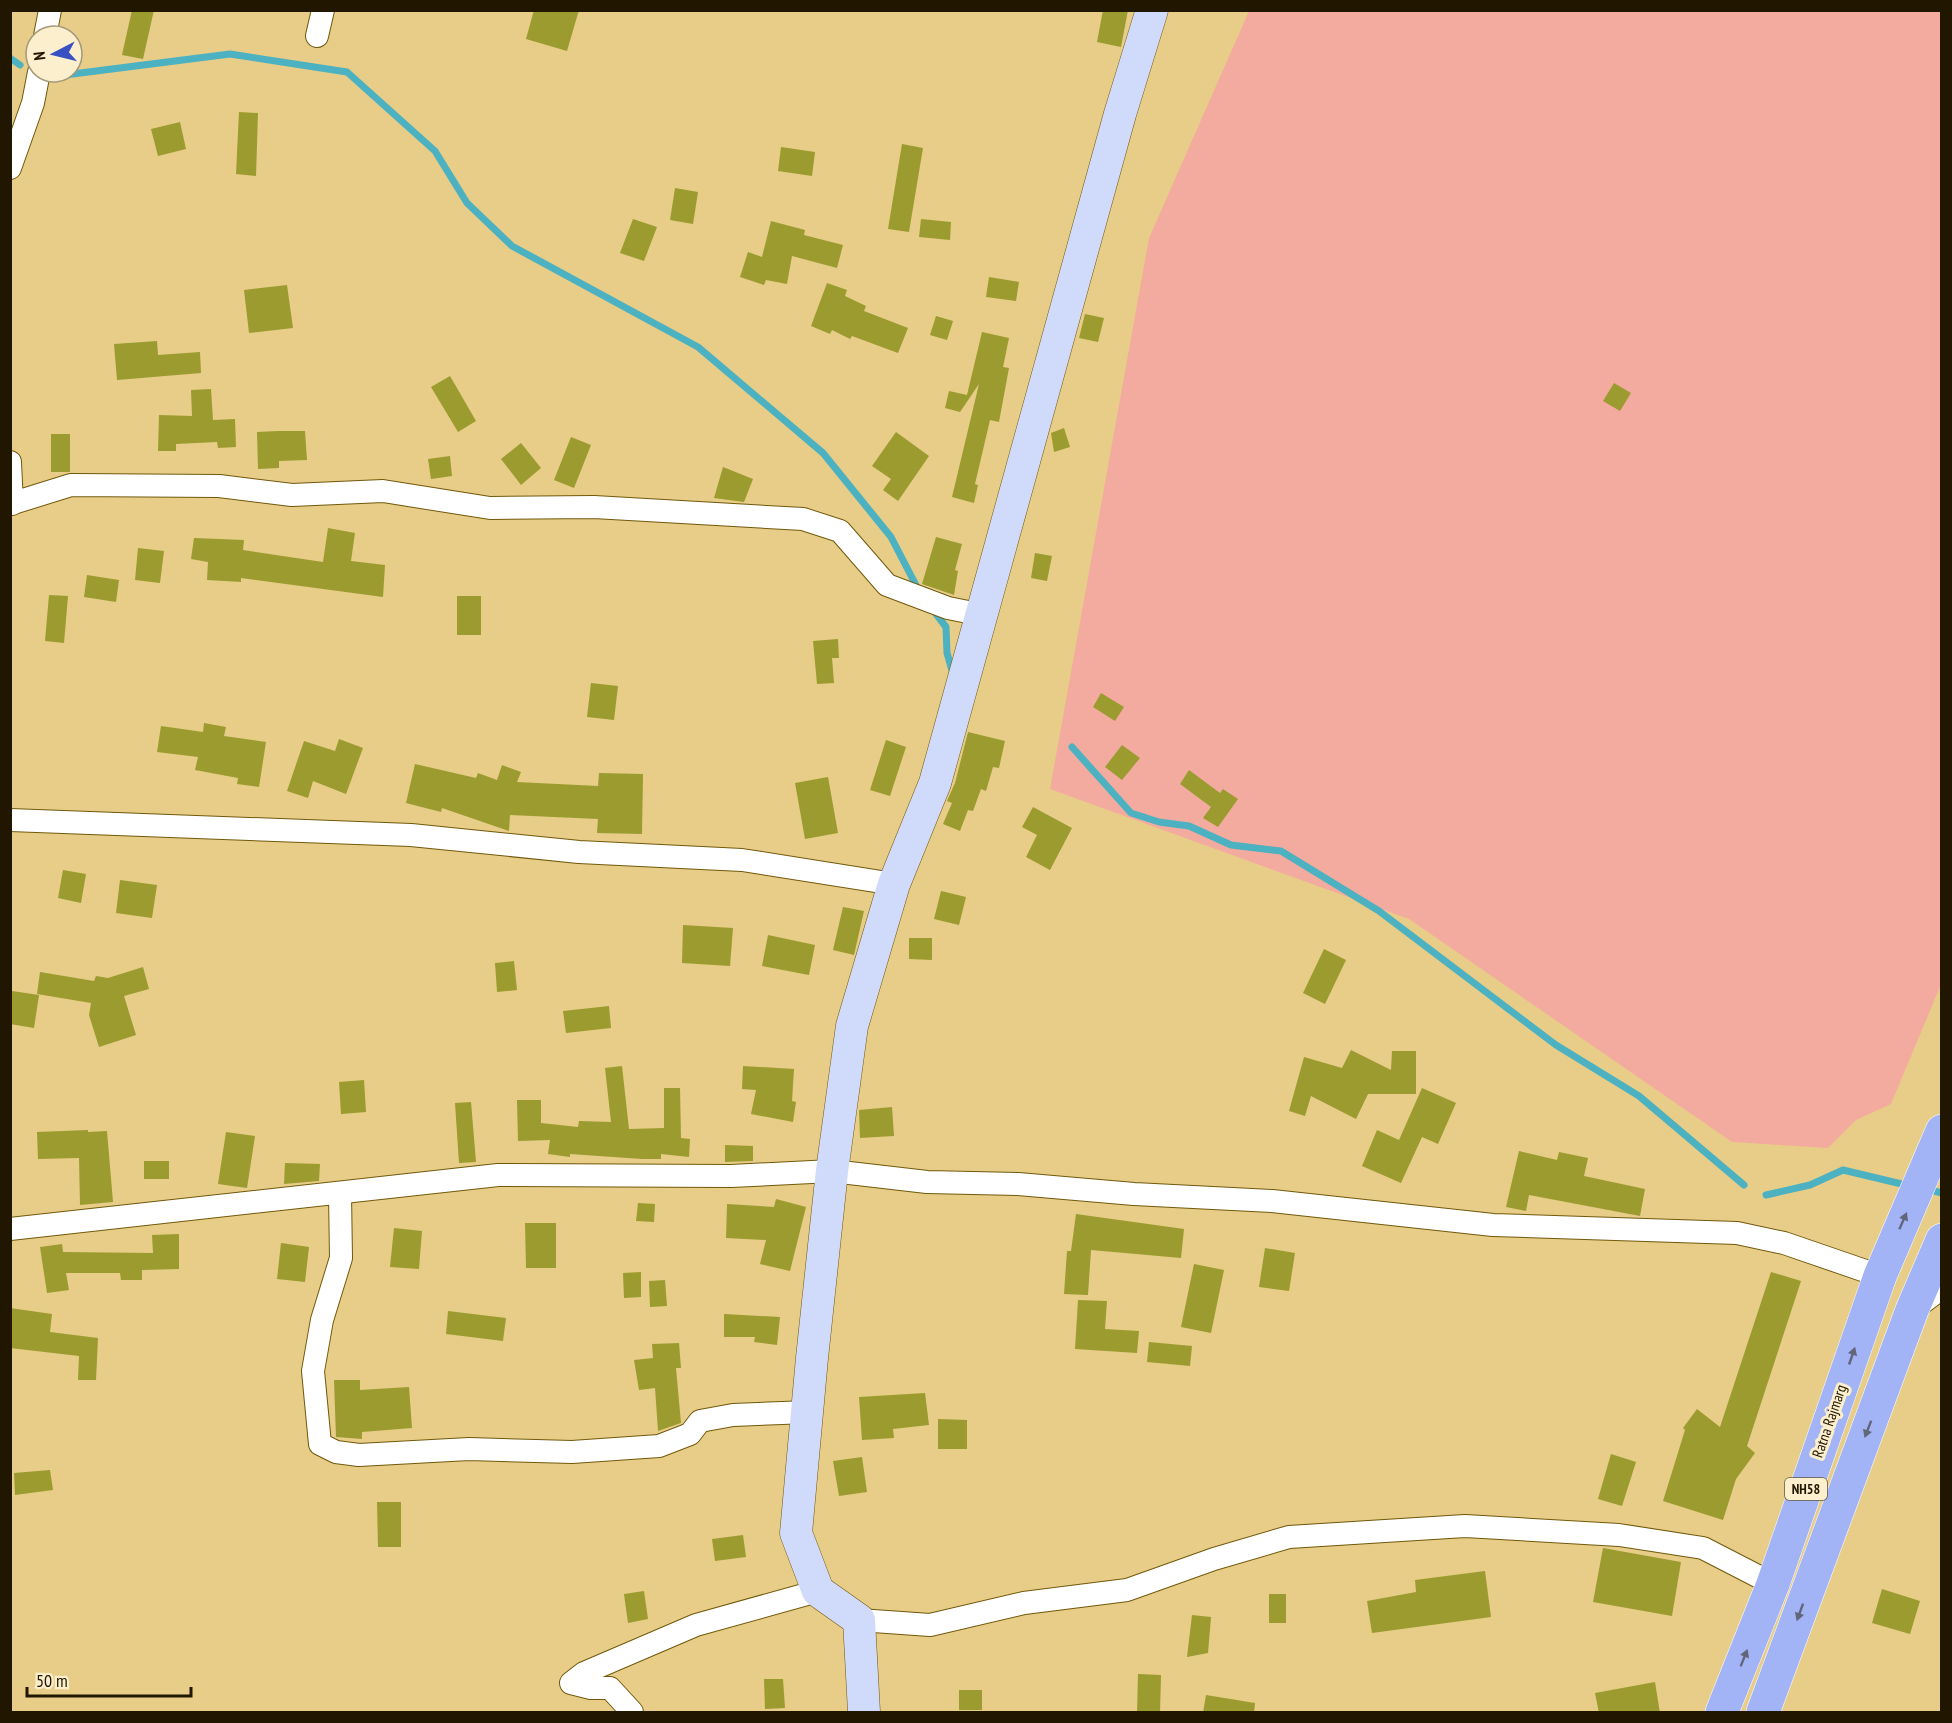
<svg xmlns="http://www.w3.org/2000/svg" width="1952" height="1723" font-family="'PT Sans Narrow',sans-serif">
<rect width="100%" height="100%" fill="#e7cd87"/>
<path fill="#f4ab9f" d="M 1249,11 L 1941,11 L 1942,982 L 1891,1104 L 1856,1120 L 1828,1148 L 1732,1142 L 1409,919 L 1050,789 L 1149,238 Z"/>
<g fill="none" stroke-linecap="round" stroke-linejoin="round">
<g stroke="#4cb1c1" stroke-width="7">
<path d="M 10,58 L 20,65"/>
<path d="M 49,77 L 230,54 L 347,72 L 435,151 L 467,203 L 512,246 L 698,347 L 823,453 L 891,537 L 919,591"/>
<path d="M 933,610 L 946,627 L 947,653 L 953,674"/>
<path d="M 1072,747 L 1131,813 L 1159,822 L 1189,826 L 1231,845 L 1281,851 L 1379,911 L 1556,1045 L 1639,1096 L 1744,1185"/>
<path d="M 1926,1189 L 1942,1193"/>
<path d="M 1766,1195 L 1810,1185 L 1843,1170 L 1910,1186"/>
</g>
</g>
<g fill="#9b9b2f">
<path d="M 132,10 L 154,10 L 143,59 L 122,55 Z"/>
<path d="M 534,10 L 579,10 L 567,51 L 526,39 Z"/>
<path d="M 1103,10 L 1128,10 L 1121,47 L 1097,42 Z"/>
<path d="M 239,112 L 258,113 L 256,176 L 236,174 Z"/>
<path d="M 180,122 L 186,149 L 158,156 L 151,129 Z"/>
<path d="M 902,144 L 923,148 L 909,232 L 888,229 Z"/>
<path d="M 781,147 L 815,152 L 812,176 L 778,171 Z"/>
<path d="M 675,188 L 698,192 L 693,224 L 670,220 Z"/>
<path d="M 633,219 L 657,227 L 644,261 L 620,253 Z"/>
<path d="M 921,219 L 951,222 L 950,240 L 919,237 Z"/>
<path d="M 771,221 L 805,230 L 804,235 L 843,245 L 837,268 L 792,256 L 787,284 L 766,280 L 764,285 L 740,277 L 748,252 L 762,257 Z"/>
<path d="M 989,277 L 1019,282 L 1016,301 L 986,297 Z"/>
<path d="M 827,283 L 847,290 L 845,296 L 866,306 L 864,311 L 908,328 L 898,353 L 852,336 L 850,339 L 832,330 L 830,334 L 811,326 Z"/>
<path d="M 287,285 L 293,328 L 249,333 L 244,290 Z"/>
<path d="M 1085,314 L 1104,318 L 1098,342 L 1079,338 Z"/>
<path d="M 936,316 L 953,321 L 947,340 L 930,335 Z"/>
<path d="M 982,332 L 1009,338 L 1003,367 L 1009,368 L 999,422 L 990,420 L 975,484 L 978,485 L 974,503 L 952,497 L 979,384 L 960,412 L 945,408 L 949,391 L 967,395 Z"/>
<path d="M 157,341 L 158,355 L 200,352 L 201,373 L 117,380 L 114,344 Z"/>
<path d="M 450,376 L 476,421 L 458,432 L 431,387 Z"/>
<path d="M 1614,383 L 1631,393 L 1620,411 L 1603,401 Z"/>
<path d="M 211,389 L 213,420 L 235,419 L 236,447 L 218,448 L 217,442 L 176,444 L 176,451 L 158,451 L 159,415 L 192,416 L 191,390 Z"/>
<path d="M 1064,428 L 1070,447 L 1054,452 L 1051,433 Z"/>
<path d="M 278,431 L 305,431 L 307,460 L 279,461 L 279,468 L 258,469 L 257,432 Z"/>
<path d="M 896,432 L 929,456 L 898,501 L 883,490 L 891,479 L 872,466 Z"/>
<rect x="51" y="434" width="19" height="38"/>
<path d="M 571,437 L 591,445 L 574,488 L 554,480 Z"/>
<path d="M 521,443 L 541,468 L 521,485 L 501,459 Z"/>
<path d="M 450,456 L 452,476 L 431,479 L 428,459 Z"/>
<path d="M 723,467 L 753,479 L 744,502 L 714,498 Z"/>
<path d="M 328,528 L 355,533 L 351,561 L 385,565 L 383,597 L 241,578 L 241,582 L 207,580 L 208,562 L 191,559 L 194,538 L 244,540 L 243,550 L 323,562 Z"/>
<path d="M 936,537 L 962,544 L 955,570 L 958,571 L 954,595 L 922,584 Z"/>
<path d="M 138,548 L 164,551 L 160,583 L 135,580 Z"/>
<path d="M 1035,553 L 1052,556 L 1047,581 L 1031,578 Z"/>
<path d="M 87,575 L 119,580 L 116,602 L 84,597 Z"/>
<path d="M 49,595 L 68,596 L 64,643 L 45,641 Z"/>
<rect x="457" y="596" width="24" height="39"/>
<path d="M 838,639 L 839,658 L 832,658 L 834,683 L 817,684 L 813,641 Z"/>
<path d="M 591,683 L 618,686 L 614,720 L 587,717 Z"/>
<path d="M 1101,693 L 1124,707 L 1115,721 L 1093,707 Z"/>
<path d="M 204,723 L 226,727 L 224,736 L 266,742 L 259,787 L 237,784 L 238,778 L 195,770 L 198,757 L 157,752 L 161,726 L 203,732 Z"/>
<path d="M 968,732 L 1005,741 L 999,768 L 993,767 L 986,791 L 981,789 L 973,811 L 968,810 L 960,831 L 943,824 L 952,803 L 947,801 L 955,783 Z"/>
<path d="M 339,739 L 363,748 L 346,794 L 313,781 L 308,798 L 287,791 L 304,741 L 335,751 Z"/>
<path d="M 886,740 L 906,747 L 890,796 L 870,790 Z"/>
<path d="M 1122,745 L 1140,758 L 1122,780 L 1105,767 Z"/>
<path d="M 415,764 L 476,778 L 478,773 L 497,780 L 502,765 L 521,772 L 517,782 L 598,786 L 599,773 L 643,774 L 642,834 L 597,833 L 598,819 L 510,815 L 509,831 L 442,808 L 441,812 L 406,803 Z"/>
<path d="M 1189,770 L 1220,793 L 1223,789 L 1238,799 L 1218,827 L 1203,818 L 1211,807 L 1180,784 Z"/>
<path d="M 828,777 L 838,833 L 805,839 L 795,783 Z"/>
<path d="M 1033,807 L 1072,828 L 1050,870 L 1026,857 L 1037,835 L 1022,827 Z"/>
<path d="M 63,870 L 86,874 L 81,903 L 58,898 Z"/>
<path d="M 120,880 L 157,885 L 152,918 L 116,913 Z"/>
<path d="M 941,891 L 966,897 L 959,925 L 934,919 Z"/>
<path d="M 843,907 L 864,911 L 854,955 L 833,950 Z"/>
<path d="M 683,925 L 733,928 L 730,966 L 682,963 Z"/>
<path d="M 768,935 L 815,945 L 809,975 L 762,966 Z"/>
<path d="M 909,938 L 932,938 L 932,960 L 909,959 Z"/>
<path d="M 1324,949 L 1346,960 L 1325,1004 L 1303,993 Z"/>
<path d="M 514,961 L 517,990 L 497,992 L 495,963 Z"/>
<path d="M 143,967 L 149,989 L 124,996 L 136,1035 L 99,1047 L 89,1015 L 91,1003 L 37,994 L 40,972 L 94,981 L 96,976 L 108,978 Z"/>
<path d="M 12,991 L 39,995 L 34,1028 L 10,1024 Z"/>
<path d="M 609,1006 L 611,1028 L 566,1033 L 563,1011 Z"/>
<path d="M 1351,1050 L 1391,1070 L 1392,1051 L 1416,1051 L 1416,1094 L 1368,1094 L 1356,1119 L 1311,1096 L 1305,1116 L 1289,1111 L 1304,1057 L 1342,1068 Z"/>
<path d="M 622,1066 L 629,1129 L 664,1128 L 664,1088 L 680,1088 L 681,1138 L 690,1139 L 689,1157 L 661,1154 L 661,1159 L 642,1159 L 570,1154 L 570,1157 L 548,1154 L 550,1140 L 518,1141 L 517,1100 L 541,1100 L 541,1123 L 578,1127 L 579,1121 L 611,1122 L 605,1068 Z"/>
<path d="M 743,1066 L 794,1069 L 792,1101 L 796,1102 L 793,1122 L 751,1114 L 756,1090 L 742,1089 Z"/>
<path d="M 364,1080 L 366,1112 L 341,1114 L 339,1082 Z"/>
<path d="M 1422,1088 L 1456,1103 L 1438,1144 L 1422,1137 L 1401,1183 L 1362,1166 L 1377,1130 L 1399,1140 Z"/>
<path d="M 471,1102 L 476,1162 L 459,1163 L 455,1103 Z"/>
<path d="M 892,1107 L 894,1136 L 860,1138 L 859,1110 Z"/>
<path d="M 88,1130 L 88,1132 L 107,1131 L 113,1202 L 80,1205 L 79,1158 L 38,1159 L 37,1132 Z"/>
<path d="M 226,1132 L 255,1136 L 247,1188 L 218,1184 Z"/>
<path d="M 725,1145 L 753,1146 L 753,1161 L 725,1162 Z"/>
<path d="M 1519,1151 L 1557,1160 L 1559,1152 L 1588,1158 L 1584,1176 L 1645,1189 L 1640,1216 L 1529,1195 L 1526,1211 L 1506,1207 Z"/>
<rect x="144" y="1161" width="25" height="18"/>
<path d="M 285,1163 L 320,1164 L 319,1181 L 284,1184 Z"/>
<path d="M 776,1199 L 806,1207 L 790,1271 L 760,1264 L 766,1240 L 726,1238 L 727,1204 L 774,1207 Z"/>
<path d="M 638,1203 L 655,1204 L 654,1222 L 636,1221 Z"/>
<path d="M 1076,1214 L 1184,1229 L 1181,1258 L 1091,1250 L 1088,1295 L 1064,1294 L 1067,1251 L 1071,1251 Z"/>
<path d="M 525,1223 L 556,1223 L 556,1268 L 526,1268 Z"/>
<path d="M 394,1228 L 422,1231 L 419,1269 L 390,1267 Z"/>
<path d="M 179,1234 L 179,1269 L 142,1270 L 142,1280 L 121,1280 L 120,1273 L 66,1273 L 69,1290 L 47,1293 L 40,1247 L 62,1244 L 63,1252 L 153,1253 L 152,1235 Z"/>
<path d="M 281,1243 L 309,1247 L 305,1282 L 277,1279 Z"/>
<path d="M 1265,1248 L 1295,1253 L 1289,1291 L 1259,1287 Z"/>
<path d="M 1194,1264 L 1224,1270 L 1211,1333 L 1181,1327 Z"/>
<path d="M 641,1272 L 641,1297 L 624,1298 L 623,1273 Z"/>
<path d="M 1771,1272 L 1801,1281 L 1747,1446 L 1755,1453 L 1736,1479 L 1723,1520 L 1663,1501 L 1685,1430 L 1683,1428 L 1697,1409 L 1720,1427 Z"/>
<path d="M 665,1280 L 667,1306 L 650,1307 L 649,1281 Z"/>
<path d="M 1078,1300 L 1107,1301 L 1105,1329 L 1139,1331 L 1137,1353 L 1075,1349 Z"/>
<path d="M 10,1308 L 52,1314 L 50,1332 L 98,1338 L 96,1380 L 78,1380 L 79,1356 L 10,1348 Z"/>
<path d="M 448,1311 L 506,1318 L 503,1341 L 446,1334 Z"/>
<path d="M 724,1314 L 780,1317 L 777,1345 L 754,1342 L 755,1337 L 724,1337 Z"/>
<path d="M 1149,1342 L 1192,1346 L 1190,1366 L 1147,1362 Z"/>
<path d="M 679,1343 L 681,1368 L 676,1368 L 681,1423 L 658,1431 L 655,1388 L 639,1390 L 634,1360 L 653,1358 L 652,1344 Z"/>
<path d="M 334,1380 L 360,1380 L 360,1390 L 409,1387 L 412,1428 L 362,1432 L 362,1439 L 336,1437 Z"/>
<path d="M 925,1393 L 929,1425 L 893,1429 L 894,1438 L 862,1440 L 859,1397 Z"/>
<path d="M 938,1419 L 967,1420 L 967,1449 L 938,1449 Z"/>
<path d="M 1611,1454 L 1636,1462 L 1622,1506 L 1598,1499 Z"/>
<path d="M 862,1457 L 867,1492 L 839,1496 L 833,1461 Z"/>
<path d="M 50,1470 L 53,1490 L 15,1495 L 14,1473 Z"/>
<path d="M 377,1502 L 401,1502 L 401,1547 L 378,1547 Z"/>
<path d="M 743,1535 L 746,1557 L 715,1561 L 712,1539 Z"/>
<path d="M 1603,1548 L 1681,1562 L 1672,1616 L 1593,1602 Z"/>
<path d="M 1485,1571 L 1491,1617 L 1372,1633 L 1367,1601 L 1416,1592 L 1415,1580 Z"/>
<path d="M 1882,1589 L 1920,1601 L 1910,1634 L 1872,1623 Z"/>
<path d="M 644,1591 L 648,1619 L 628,1623 L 624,1594 Z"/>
<rect x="1269" y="1594" width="17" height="29"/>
<path d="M 1192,1615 L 1211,1617 L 1208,1653 L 1187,1657 Z"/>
<path d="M 1138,1674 L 1161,1675 L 1160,1713 L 1137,1713 Z"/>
<path d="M 764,1679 L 783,1679 L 785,1708 L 765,1709 Z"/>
<path d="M 1655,1682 L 1660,1713 L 1599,1713 L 1595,1693 Z"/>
<rect x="959" y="1690" width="23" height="20"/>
<path d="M 1206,1695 L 1255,1703 L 1254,1713 L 1203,1713 Z"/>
</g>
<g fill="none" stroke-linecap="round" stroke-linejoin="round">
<defs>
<g id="street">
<path d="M 45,36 L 50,10"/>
<path d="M 317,36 L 323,10"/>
<path d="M 10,168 L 33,103 L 39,72"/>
<path d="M 10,462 L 12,504"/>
<path d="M 10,504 L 71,485 L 219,486 L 292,495 L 383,491 L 490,508 L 594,507 L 803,519 L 840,531 L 887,585 L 948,608 L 983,615"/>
<path d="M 10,820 L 411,835 L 579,852 L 742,860 L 894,884"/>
<path d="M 340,1194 L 341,1258 L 322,1320 L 313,1371 L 320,1444 L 336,1452 L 359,1455 L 469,1449 L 572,1452 L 659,1446 L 690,1434 L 700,1421 L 733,1415 L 809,1412"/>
<path d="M 10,1229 L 498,1175 L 731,1176 L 832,1171 L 927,1182 L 1018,1184 L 1134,1194 L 1272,1201 L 1493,1225 L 1737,1233 L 1784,1243 L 1880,1276"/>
<path d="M 1914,1309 L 1942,1288"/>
<path d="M 859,1620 L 930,1625 L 1024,1603 L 1127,1590 L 1214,1559 L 1289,1537 L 1465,1526 L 1619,1535 L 1703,1548 L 1773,1584"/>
<path d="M 632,1712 L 610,1688 L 591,1688 L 571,1683 L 584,1673 L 696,1625 L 818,1591"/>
</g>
<path id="secondary" d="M 864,1712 L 859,1620 L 818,1591 L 796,1533 L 812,1358 L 832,1171 L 852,1026 L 894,884 L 935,783 L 1120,114 L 1152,10"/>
<g id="primary">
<path d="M 1722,1712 L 1773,1584 L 1880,1276 L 1942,1131"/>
<path d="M 1763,1712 L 1912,1310 L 1942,1240"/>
</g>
</defs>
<use href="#street" stroke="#71590b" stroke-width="24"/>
<use href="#secondary" stroke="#71590b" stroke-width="33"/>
<use href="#primary" stroke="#fff" stroke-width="34"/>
<use href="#street" stroke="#fff" stroke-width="22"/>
<use href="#secondary" stroke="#d0dafa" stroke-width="32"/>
<use href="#primary" stroke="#a2b4f5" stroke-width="33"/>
</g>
<defs><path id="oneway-solid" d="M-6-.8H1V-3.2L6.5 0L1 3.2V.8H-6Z" transform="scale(1.5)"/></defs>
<g fill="#62667a">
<use href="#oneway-solid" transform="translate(1903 1221) rotate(-66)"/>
<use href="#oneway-solid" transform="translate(1852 1356) rotate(-71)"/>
<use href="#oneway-solid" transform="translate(1868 1429) rotate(111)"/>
<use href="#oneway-solid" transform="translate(1800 1612) rotate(110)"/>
<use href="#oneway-solid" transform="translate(1744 1658) rotate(-68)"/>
</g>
<g text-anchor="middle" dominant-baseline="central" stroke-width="6" stroke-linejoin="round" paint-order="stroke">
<rect fill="#fcefcd" stroke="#63583e" stroke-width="1.5" x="1785" y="1478" width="42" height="22" rx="4.5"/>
<g font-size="14" font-weight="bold" fill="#211700">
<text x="1806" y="1489">NH58</text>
</g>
<g font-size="15" fill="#211700" stroke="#fcefcd">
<text transform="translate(1829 1421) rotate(-71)">Ratna Rajmarg</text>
</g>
</g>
<rect width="1952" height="1723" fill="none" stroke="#211700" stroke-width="24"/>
<g transform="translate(54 54) rotate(263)"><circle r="28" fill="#fcefcd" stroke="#a4997b" stroke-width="1.5"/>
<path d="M0-4.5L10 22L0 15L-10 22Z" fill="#3850c2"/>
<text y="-9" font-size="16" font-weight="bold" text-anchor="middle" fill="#211700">N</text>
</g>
<path d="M27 1687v9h164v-9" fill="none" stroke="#211700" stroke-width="3"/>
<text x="36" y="1687" font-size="18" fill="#211700" stroke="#fcefcd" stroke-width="4.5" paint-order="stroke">50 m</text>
</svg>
